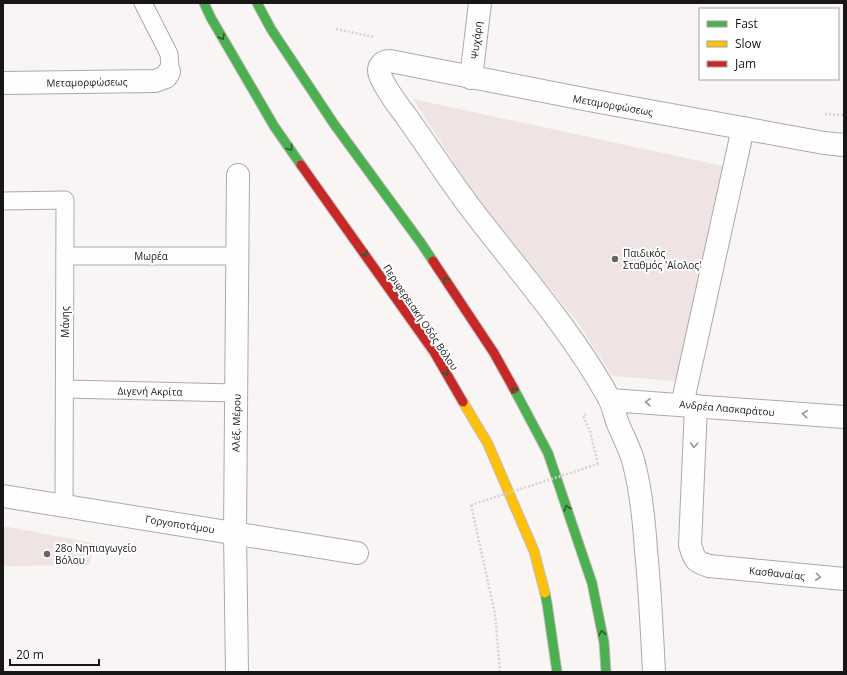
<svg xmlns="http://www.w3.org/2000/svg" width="847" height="675" font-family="'Open Sans',sans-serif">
<rect width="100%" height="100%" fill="#faf5f5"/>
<g fill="#f0e3e3">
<path d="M 413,99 L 723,166 L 676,381 L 612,376 L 578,323 L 475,196 Z"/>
<path d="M 3,526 L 93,543 L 90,565 L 3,566 Z"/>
</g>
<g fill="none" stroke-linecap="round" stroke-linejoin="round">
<defs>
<g id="lane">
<path d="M 143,3 L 169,54 L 170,67 L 169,72"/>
<path d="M 3,201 L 65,200 L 64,506"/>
<path d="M 65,256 L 237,256"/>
<path d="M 65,389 L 236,393"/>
</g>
<g id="street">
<path d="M 471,78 L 480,3"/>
<path d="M 3,83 L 155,81 L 166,77 L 169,72"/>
<path d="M 610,400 L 844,417"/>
<path d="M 682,405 L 743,128"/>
<path d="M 696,406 L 690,545 C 695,560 694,561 709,566 L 844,579"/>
<path d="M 3,496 L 357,553"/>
<path d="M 237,672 L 235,533 L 238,175"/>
<path d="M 654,672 C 652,631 650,590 646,550 C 644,520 641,489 633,460 C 629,447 623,436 618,424 C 615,416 613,406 609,398 C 573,333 524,277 479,219 C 453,186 431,151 406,116 C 398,105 385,89 380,75 C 377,67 382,61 390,61 L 589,100 L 824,143 L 844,145"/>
</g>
<g id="fast">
<path d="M 204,3 L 211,18 L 274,126 L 301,165"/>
<path d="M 257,3 L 271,29 L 334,124 L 421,243 L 433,261"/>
<path d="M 514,389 L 548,453 L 592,583 L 604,642 L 606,672"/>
<path d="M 545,593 L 547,603 L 557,672"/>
</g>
<path id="slow" d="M 463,402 L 488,444 L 534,551 L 545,593"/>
<g id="jam">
<path d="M 301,165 L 434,352 L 463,402"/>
<path d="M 433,261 L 494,353 L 514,389"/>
</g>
</defs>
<use href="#lane" stroke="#ada9a9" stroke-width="19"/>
<use href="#street" stroke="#ada9a9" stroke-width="24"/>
<use href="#fast" stroke="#c4bbba" stroke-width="11"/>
<use href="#slow" stroke="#c4bbba" stroke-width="11"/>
<use href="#jam" stroke="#c4bbba" stroke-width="11"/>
<g stroke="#d5d3d3" stroke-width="2.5" stroke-dasharray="2 2" stroke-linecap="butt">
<path d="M 336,29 L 374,37"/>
<path d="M 825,114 L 844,115"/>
<path d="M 586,414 L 583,416 L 590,431 L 598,464"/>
<path d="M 471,505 L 495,614 L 500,672"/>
</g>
<use href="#lane" stroke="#fefefe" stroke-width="17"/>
<use href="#street" stroke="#fefefe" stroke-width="22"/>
<use href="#fast" stroke="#4caf50" stroke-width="9"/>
<use href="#slow" stroke="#ffc107" stroke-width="9"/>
<use href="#jam" stroke="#c62828" stroke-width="9"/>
<path stroke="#d5d3d3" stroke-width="2.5" stroke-dasharray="2 2" stroke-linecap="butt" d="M 471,505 L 598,464"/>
</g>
<defs><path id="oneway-chevron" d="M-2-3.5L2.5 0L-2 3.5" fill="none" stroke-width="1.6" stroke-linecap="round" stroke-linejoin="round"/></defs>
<g stroke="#305b30">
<use href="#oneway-chevron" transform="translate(222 37) rotate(60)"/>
<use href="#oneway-chevron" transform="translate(290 148) rotate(54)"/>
<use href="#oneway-chevron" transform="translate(365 254) rotate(55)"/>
<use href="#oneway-chevron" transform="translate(446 280) rotate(-123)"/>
<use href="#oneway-chevron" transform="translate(446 373) rotate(59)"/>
<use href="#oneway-chevron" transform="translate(514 390) rotate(-119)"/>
<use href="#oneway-chevron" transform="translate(567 508) rotate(-109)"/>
<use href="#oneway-chevron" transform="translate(602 633) rotate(-101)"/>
</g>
<g stroke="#979696">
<use href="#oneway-chevron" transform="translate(648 402) rotate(-176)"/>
<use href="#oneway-chevron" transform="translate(805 414) rotate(-175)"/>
<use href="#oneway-chevron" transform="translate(694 445) rotate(93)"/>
<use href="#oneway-chevron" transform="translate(818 577) rotate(6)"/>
</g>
<g fill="#686464" stroke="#fff" stroke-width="1.5">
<circle cx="615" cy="259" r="4"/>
<circle cx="47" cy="554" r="4"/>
</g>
<g text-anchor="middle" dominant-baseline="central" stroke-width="4" stroke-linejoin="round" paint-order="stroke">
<g font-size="10" fill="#191616" stroke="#fff">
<text transform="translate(476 40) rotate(-84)">Ψυχάρη</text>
<text transform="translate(87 82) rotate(-1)">Μεταμορφώσεως</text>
<text transform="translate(613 105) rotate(10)">Μεταμορφώσεως</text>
<text x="151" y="256">Μωρέα</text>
<text transform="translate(421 317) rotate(56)">Περιφερειακή Οδός Βόλου</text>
<text transform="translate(65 322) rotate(-90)">Μάνης</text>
<text transform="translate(150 391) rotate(1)">Διγενή Ακρίτα</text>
<text transform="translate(727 408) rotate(5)">Ανδρέα Λασκαράτου</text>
<text transform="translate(236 423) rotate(-89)">Αλέξ. Μέρου</text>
<text transform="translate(180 524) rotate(9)">Γοργοποτάμου</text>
<text transform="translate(777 573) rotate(6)">Κασθαναίας</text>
</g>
<g font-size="10" fill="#191616" stroke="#fff" text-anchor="start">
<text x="623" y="253">Παιδικός<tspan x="623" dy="12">Σταθμός 'Αίολος'</tspan></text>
<text x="55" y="548">28ο Νηπιαγωγείο<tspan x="55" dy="12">Βόλου</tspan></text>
</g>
</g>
<rect width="847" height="675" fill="none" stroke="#191616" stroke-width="8"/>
<rect x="699" y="8" width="140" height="72" fill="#ffffff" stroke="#a3a2a2"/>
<rect x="707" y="21" width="20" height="6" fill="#4caf50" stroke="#a3a2a2"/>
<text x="735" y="28" font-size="12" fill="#191616">Fast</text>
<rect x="707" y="41" width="20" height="6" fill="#ffc107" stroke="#a3a2a2"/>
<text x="735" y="48" font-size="12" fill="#191616">Slow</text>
<rect x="707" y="61" width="20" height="6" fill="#c62828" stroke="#a3a2a2"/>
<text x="735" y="68" font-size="12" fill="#191616">Jam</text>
<path d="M10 659v6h89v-6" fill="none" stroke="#191616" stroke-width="2"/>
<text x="16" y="659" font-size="12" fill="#191616" stroke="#ffffff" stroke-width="3" paint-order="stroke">20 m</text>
</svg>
